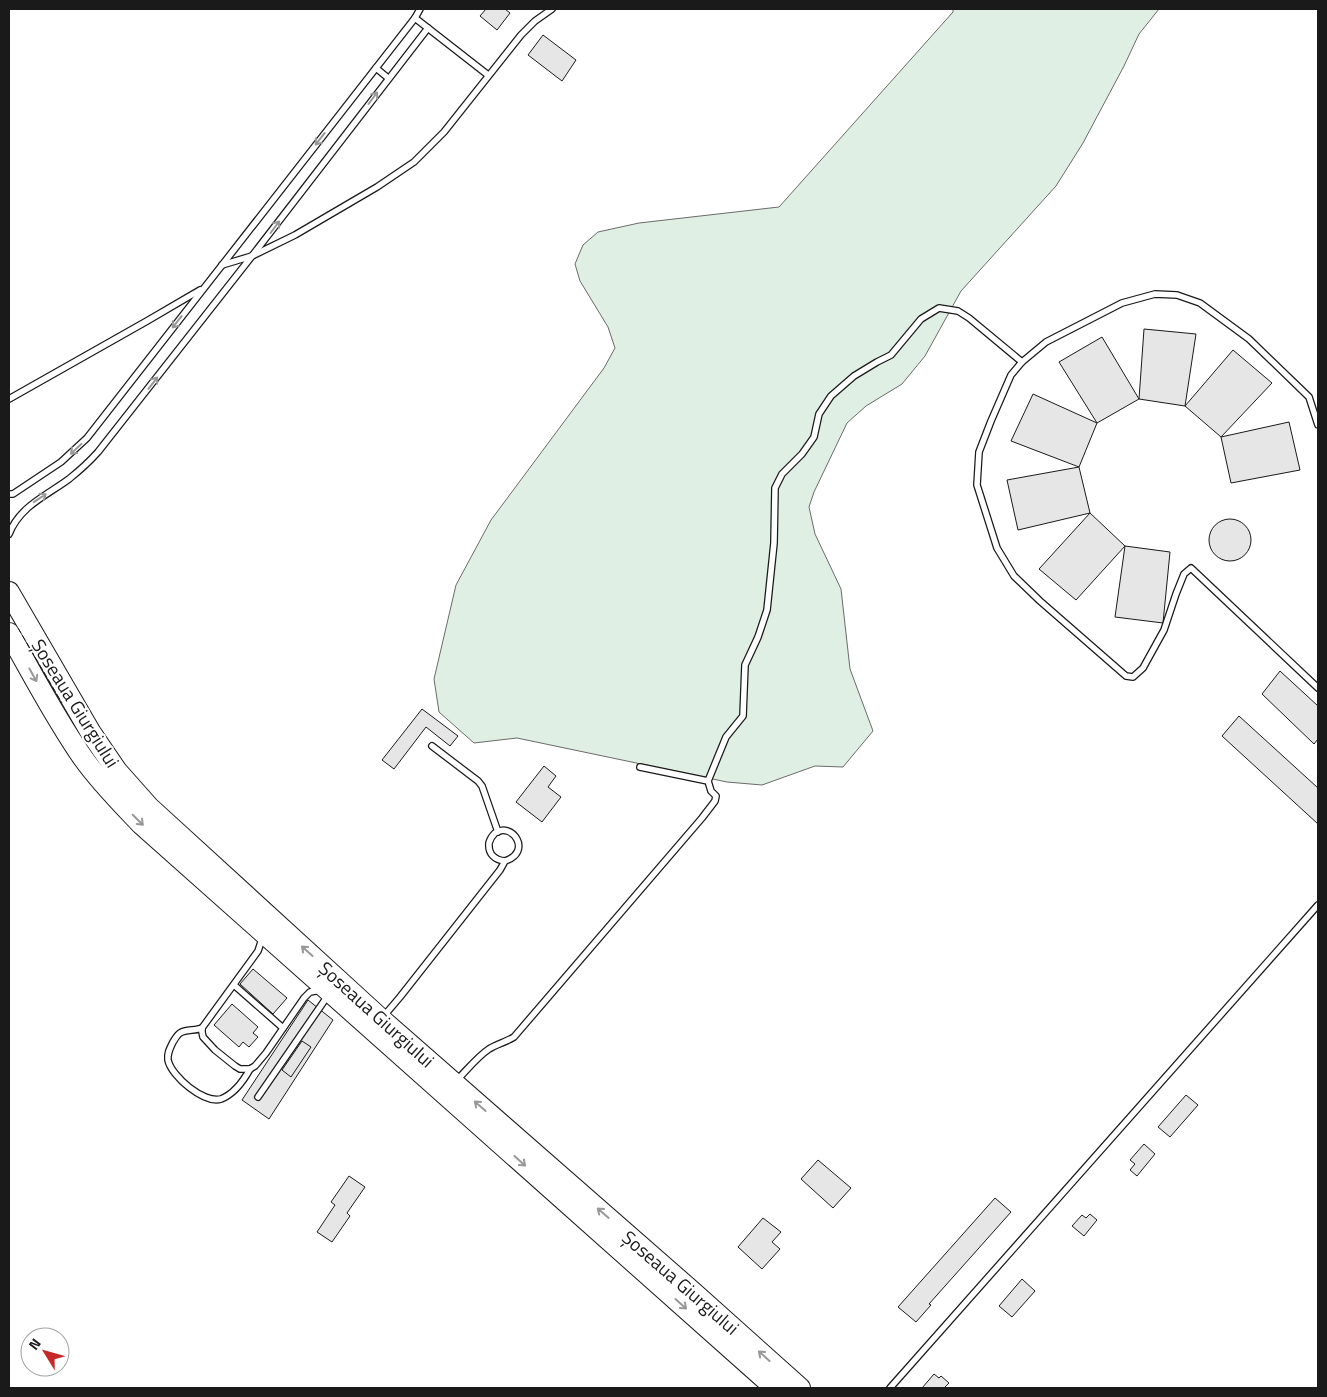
<svg xmlns="http://www.w3.org/2000/svg" width="1327" height="1397" font-family="'Titillium Web',sans-serif">
<rect width="100%" height="100%" fill="#fff"/>
<path fill="#e0efe3" stroke="#6a6a6a" d="M 953,9 L 1159,9 L 1139,34 L 1124,66 L 1083,143 L 1056,186 L 961,291 L 925,356 L 902,384 L 866,406 L 847,423 L 814,492 L 809,507 L 815,534 L 841,589 L 850,669 L 873,731 L 843,767 L 815,766 L 762,785 L 727,782 L 517,738 L 474,743 L 439,712 L 434,679 L 456,585 L 491,520 L 604,368 L 615,348 L 608,327 L 580,281 L 575,264 L 583,245 L 598,232 L 639,223 L 779,207 L 953,12 Z"/>
<g fill="#e6e6e6" stroke="#1a1a1a">
<path d="M 486,9 L 505,9 L 510,13 L 497,30 L 480,16 Z"/>
<path d="M 543,35 L 576,60 L 562,81 L 528,55 Z"/>
<path d="M 1144,329 L 1196,334 L 1185,406 L 1139,399 Z"/>
<path d="M 1102,337 L 1139,399 L 1097,423 L 1059,362 Z"/>
<path d="M 1233,350 L 1272,383 L 1221,437 L 1185,406 Z"/>
<path d="M 1033,394 L 1097,423 L 1079,467 L 1011,441 Z"/>
<path d="M 1289,422 L 1300,470 L 1231,483 L 1221,437 Z"/>
<path d="M 1079,467 L 1090,513 L 1018,530 L 1007,480 Z"/>
<path d="M 1090,513 L 1125,546 L 1076,600 L 1039,569 Z"/>
<circle cx="1230" cy="540" r="21"/>
<path d="M 1125,546 L 1170,552 L 1163,623 L 1115,617 Z"/>
<path d="M 1280,671 L 1318,706 L 1318,739 L 1314,744 L 1262,694 Z"/>
<path d="M 422,709 L 458,736 L 450,746 L 426,727 L 394,769 L 382,760 Z"/>
<path d="M 1239,716 L 1318,788 L 1318,824 L 1222,736 Z"/>
<path d="M 544,766 L 556,776 L 548,787 L 561,797 L 542,822 L 516,802 Z"/>
<path d="M 253,969 L 287,998 L 273,1014 L 240,984 Z"/>
<path d="M 308,1000 L 333,1020 L 269,1119 L 242,1100 Z"/>
<path d="M 232,1004 L 258,1027 L 253,1033 L 258,1037 L 249,1047 L 243,1042 L 239,1047 L 214,1025 Z"/>
<path d="M 302,1041 L 311,1047 L 291,1077 L 282,1070 Z"/>
<path d="M 1186,1095 L 1198,1105 L 1170,1137 L 1158,1127 Z"/>
<path d="M 1144,1144 L 1155,1154 L 1137,1176 L 1130,1170 L 1135,1164 L 1130,1160 Z"/>
<path d="M 818,1160 L 851,1188 L 833,1208 L 801,1179 Z"/>
<path d="M 349,1176 L 365,1187 L 347,1213 L 350,1216 L 332,1242 L 317,1232 L 335,1205 L 331,1202 Z"/>
<path d="M 995,1198 L 1011,1212 L 929,1304 L 931,1305 L 916,1322 L 898,1307 Z"/>
<path d="M 1090,1214 L 1097,1220 L 1084,1236 L 1072,1226 L 1082,1215 L 1086,1218 Z"/>
<path d="M 763,1218 L 781,1232 L 772,1242 L 780,1249 L 762,1269 L 738,1247 Z"/>
<path d="M 1022,1279 L 1035,1291 L 1012,1317 L 999,1306 Z"/>
<path d="M 934,1374 L 939,1378 L 941,1376 L 949,1383 L 944,1388 L 922,1388 Z"/>
</g>
<g fill="none" stroke-linecap="round" stroke-linejoin="round">
<defs>
<g id="service">
<path d="M 415,18 L 488,75"/>
<path d="M 376,68 L 388,78"/>
<path d="M 222,265 L 252,256 L 295,235 L 377,187 L 414,162 L 444,132 L 521,35 L 535,21 L 552,9"/>
<path d="M 9,399 L 147,321 L 200,290"/>
<path d="M 1318,425 L 1309,397 L 1249,339 L 1200,303 L 1177,295 L 1155,294 L 1122,303 L 1046,342 L 1022,362 L 1011,375 L 991,421 L 979,452 L 977,485 L 997,548 L 1014,576 L 1040,601 L 1126,676 L 1133,677 L 1143,668 L 1164,630 L 1176,594 L 1184,574 L 1191,568 L 1318,688"/>
<path d="M 9,494 L 13,494 L 61,462 L 87,438 L 415,18 L 420,9"/>
<path d="M 9,534 C 20,506 46,496 69,479 C 79,471 89,462 98,452 L 252,256 L 428,28"/>
<path d="M 432,746 L 478,781 L 482,786 L 498,832"/>
<path d="M 640,767 L 708,781"/>
<path d="M 262,937 L 261,942 L 258,951 L 202,1028 L 202,1032 L 203,1037 L 215,1050 L 235,1066 L 240,1069 L 250,1069 L 255,1066 L 266,1053 L 304,998 L 310,992 L 321,990"/>
<path d="M 234,985 L 283,1028"/>
<path d="M 383,1017 L 400,997 L 500,870 L 505,861 C 533,852 512,821 495,833 C 492,836 490,839 489,843 C 488,854 495,860 505,861"/>
<path d="M 202,1028 C 195,1031 186,1029 180,1033 C 177,1035 175,1039 173,1042 C 170,1048 167,1053 168,1060 C 171,1076 204,1104 221,1099 C 234,1094 244,1080 250,1069"/>
<path d="M 457,1080 C 467,1070 477,1057 489,1049 C 497,1044 506,1042 514,1037 L 702,818 L 715,801 L 716,796 L 711,791 L 708,781 L 726,737 L 743,716 L 745,665 L 758,637 L 767,610 L 774,543 L 775,488 L 782,474 L 802,454 L 814,437 L 819,414 L 831,396 L 854,376 L 877,362 L 891,355 L 921,319 L 939,308 L 958,311 L 969,318 L 1022,362"/>
<path d="M 258,1097 L 329,994"/>
<path d="M 890,1388 L 1318,905"/>
</g>
<g id="trunk">
<path d="M 9,592 L 91,733 L 117,771 L 149,807 L 381,1019 L 694,1293 L 800,1388"/>
<path d="M 9,633 C 33,675 55,718 83,758 C 100,782 121,803 141,824 L 775,1388"/>
</g>
</defs>
<use href="#service" stroke="#1a1a1a" stroke-width="8"/>
<use href="#trunk" stroke="#1a1a1a" stroke-width="22"/>
<use href="#service" stroke="#fff" stroke-width="5.5"/>
<use href="#trunk" stroke="#fff" stroke-width="20"/>
<path stroke="#1a1a1a" stroke-width="1" stroke-dasharray="6 2.5" stroke-linecap="butt" d="M 18,628 L 62,703"/>
</g>
<defs><path id="oneway-shaft" d="M-6 0H5M1.5-3L5.5 0L1.5 3" fill="none" stroke-width="1.6" stroke-linecap="round" stroke-linejoin="round" transform="scale(1.25)"/></defs>
<g stroke="#989898">
<use href="#oneway-shaft" transform="translate(373 98) rotate(-53)"/>
<use href="#oneway-shaft" transform="translate(320 139) rotate(128)"/>
<use href="#oneway-shaft" transform="translate(275 227) rotate(-53)"/>
<use href="#oneway-shaft" transform="translate(177 322) rotate(128)"/>
<use href="#oneway-shaft" transform="translate(153 383) rotate(-52)"/>
<use href="#oneway-shaft" transform="translate(76 449) rotate(137)"/>
<use href="#oneway-shaft" transform="translate(40 498) rotate(-34)"/>
<use href="#oneway-shaft" transform="translate(33 675) rotate(61)"/>
<use href="#oneway-shaft" transform="translate(138 820) rotate(45)"/>
<use href="#oneway-shaft" transform="translate(307 951) rotate(-138)"/>
<use href="#oneway-shaft" transform="translate(480 1106) rotate(-139)"/>
<use href="#oneway-shaft" transform="translate(520 1161) rotate(42)"/>
<use href="#oneway-shaft" transform="translate(603 1213) rotate(-139)"/>
<use href="#oneway-shaft" transform="translate(681 1304) rotate(42)"/>
<use href="#oneway-shaft" transform="translate(764 1356) rotate(-138)"/>
</g>
<g text-anchor="middle" dominant-baseline="central" stroke-width="4" stroke-linejoin="round" paint-order="stroke">
<g font-size="19" fill="#1a1a1a" stroke="#fff">
<text transform="translate(76 703) rotate(58)">Șoseaua Giurgiului</text>
<text transform="translate(377 1014) rotate(42)">Șoseaua Giurgiului</text>
<text transform="translate(681 1282) rotate(41)">Șoseaua Giurgiului</text>
</g>
</g>
<rect width="1327" height="1397" fill="none" stroke="#1a1a1a" stroke-width="20"/>
<g transform="translate(45 1352) rotate(307)"><circle r="24" fill="#ffffff" stroke="#a3a3a3"/>
<path d="M0-4L9 19L0 12L-9 19Z" fill="#c62828"/>
<text y="-8" font-size="14" font-weight="bold" text-anchor="middle" fill="#1a1a1a">N</text>
</g>
</svg>
